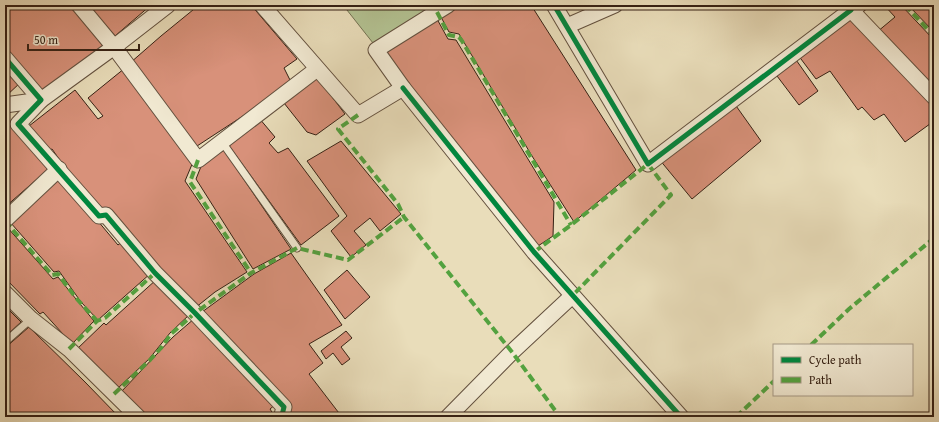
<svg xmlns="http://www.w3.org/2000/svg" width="939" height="422" font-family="'Gentium Book Plus',serif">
<rect width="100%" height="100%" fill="#e9ddba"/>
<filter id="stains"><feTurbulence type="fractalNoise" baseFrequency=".005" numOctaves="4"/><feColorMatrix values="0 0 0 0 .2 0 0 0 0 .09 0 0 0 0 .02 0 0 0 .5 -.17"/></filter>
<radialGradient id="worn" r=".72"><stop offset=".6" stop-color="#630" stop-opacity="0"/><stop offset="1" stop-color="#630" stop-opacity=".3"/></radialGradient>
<path fill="#b3c292" stroke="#747253" d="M 343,5 L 441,5 L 373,43 Z"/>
<g fill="#d8917a" stroke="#362114">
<path d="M 5,5 L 71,5 L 106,45 L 44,93 L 5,48 Z"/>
<path d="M 88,5 L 151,5 L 115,36 Z"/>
<path d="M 199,5 L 251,5 L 297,59 L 284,68 L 292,84 L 194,148 L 130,63 L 161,36 Z"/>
<path d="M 460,5 L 531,5 L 636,170 L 574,222 L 532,156 L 459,34 L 449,32 L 441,17 Z"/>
<path d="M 884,5 L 901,5 L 934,40 L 934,93 L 877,32 L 895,17 Z"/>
<path d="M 908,5 L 934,5 L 934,32 Z"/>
<path d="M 849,16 L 934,108 L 934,121 L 905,142 L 884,114 L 874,120 L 862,107 L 858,110 L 830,71 L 816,79 L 798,55 Z"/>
<path d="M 437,19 L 448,39 L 456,40 L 554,202 L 553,236 L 535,248 L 383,51 Z"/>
<path d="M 794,57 L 818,91 L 799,105 L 774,72 Z"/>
<path d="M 5,65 L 21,82 L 5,97 Z"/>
<path d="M 125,68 L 193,162 L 185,181 L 247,272 L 215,292 L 195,308 L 71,176 L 52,149 L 47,151 L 29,126 L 75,90 L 98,119 L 103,116 L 88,98 Z"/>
<path d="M 317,77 L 345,114 L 316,135 L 307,132 L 284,103 Z"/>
<path d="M 734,103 L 761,141 L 692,199 L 659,159 Z"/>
<path d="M 5,118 L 51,167 L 5,207 Z"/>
<path d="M 259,118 L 275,137 L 269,143 L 278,153 L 288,148 L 339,216 L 301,245 L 227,143 Z"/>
<path d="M 341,141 L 401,214 L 380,231 L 370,218 L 354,231 L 366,245 L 351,257 L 331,231 L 347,216 L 307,161 Z"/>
<path d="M 224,150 L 291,249 L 253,269 L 196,179 L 202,164 Z"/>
<path d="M 61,177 L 118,245 L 123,241 L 151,273 L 98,320 L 81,302 L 59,271 L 54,272 L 10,222 Z"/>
<path d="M 7,227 L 53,279 L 58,277 L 94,321 L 72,344 L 43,312 L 40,314 L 5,278 L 5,228 Z"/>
<path d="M 291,253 L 342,325 L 309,344 L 323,363 L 309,374 L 342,417 L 289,417 L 202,312 L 254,274 Z"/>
<path d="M 347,270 L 370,297 L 345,319 L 324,290 Z"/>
<path d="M 157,279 L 190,314 L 170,333 L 149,359 L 117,389 L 76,350 L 104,323 L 106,325 Z"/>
<path d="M 5,306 L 21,322 L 5,337 Z"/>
<path d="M 195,318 L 276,404 L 270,409 L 275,417 L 145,417 L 121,392 L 173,337 Z"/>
<path d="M 29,327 L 85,382 L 119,417 L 5,417 L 5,348 Z"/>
<path d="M 346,331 L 352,338 L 341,347 L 350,359 L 342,365 L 333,353 L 326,359 L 321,351 Z"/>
</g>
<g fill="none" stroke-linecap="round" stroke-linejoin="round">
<defs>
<g id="lane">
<path d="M 222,142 L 297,248"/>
<path d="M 5,342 L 31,319"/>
</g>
<g id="street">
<path d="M 79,5 L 114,47 L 198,160 L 317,69"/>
<path d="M 262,5 L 358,115 L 403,88 L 376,50 L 448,5"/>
<path d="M 554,5 L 648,164 L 851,10 L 853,5"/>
<path d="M 859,5 L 851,10 L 934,97"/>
<path d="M 567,26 L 615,5"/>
<path d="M 5,58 L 41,100 L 18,124 L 99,216 L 106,215 L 155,273 L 195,313 L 284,407 L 282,415 L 284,417"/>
<path d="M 403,88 L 534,252 L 681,417"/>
<path d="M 5,105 L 41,100 L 114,47 L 168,5"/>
<path d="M 5,220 L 59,169"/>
<path d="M 5,293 L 31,319 L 69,349 L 138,417"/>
<path d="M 448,417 L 512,352 L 572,296"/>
</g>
</defs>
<use href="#lane" stroke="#63503e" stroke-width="9"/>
<use href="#street" stroke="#63503e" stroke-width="17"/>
<use href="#lane" stroke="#f1e9d2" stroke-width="7"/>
<use href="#street" stroke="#f1e9d2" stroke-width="15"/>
<g stroke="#53a23f" stroke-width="4" stroke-dasharray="8 4" stroke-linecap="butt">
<path d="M 905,5 L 934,36"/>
<path d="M 437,12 L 449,35 L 459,37 L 462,41 L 571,225"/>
<path d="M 358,115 L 338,129 L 398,204 L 404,217 L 512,352 L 560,417"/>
<path d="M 198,160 L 190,182 L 251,273"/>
<path d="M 5,221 L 52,275 L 58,274 L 76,298 L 97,321"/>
<path d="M 534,252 L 571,225 L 648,164 L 671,195 L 572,296"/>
<path d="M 811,345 L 849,309 L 934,238"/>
<path d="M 69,349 L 97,321 L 105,318 L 155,273"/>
<path d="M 114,394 L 150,360 L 161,348 L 171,334 L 195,313 L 251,273 L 297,248 L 348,260 L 404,217"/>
<path d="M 736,417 L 774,381"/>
</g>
<defs>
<g id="cycleway">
<path d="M 554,5 L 648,164 L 851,10 L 853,5"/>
<path d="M 5,58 L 41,100 L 18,124 L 99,216 L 106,215 L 155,273 L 195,313 L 284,407 L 282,415 L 284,417"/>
<path d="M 403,88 L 534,252 L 681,417"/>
</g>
</defs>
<use href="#cycleway" stroke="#f1e9d2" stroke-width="8"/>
<use href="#cycleway" stroke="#00873e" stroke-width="5"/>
</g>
<rect width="939" height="422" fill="none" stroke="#e9ddba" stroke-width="20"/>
<rect x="6" y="6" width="927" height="410" fill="none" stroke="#362114" stroke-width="2"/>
<rect x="10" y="10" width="919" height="402" fill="none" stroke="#362114"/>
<rect x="773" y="344" width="140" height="52" fill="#f1e9d2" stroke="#a69986"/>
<rect x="781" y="357" width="20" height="6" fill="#00873e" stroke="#a69986"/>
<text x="809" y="364" font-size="12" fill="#362114">Cycle path</text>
<rect x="781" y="377" width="20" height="6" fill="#53a23f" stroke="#a69986"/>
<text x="809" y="384" font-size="12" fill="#362114">Path</text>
<path d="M28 44v6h111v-6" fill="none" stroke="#362114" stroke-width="2"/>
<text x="34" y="44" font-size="12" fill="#362114" stroke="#f1e9d2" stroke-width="3" paint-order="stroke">50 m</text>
<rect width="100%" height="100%" filter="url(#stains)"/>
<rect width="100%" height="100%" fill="url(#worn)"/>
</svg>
